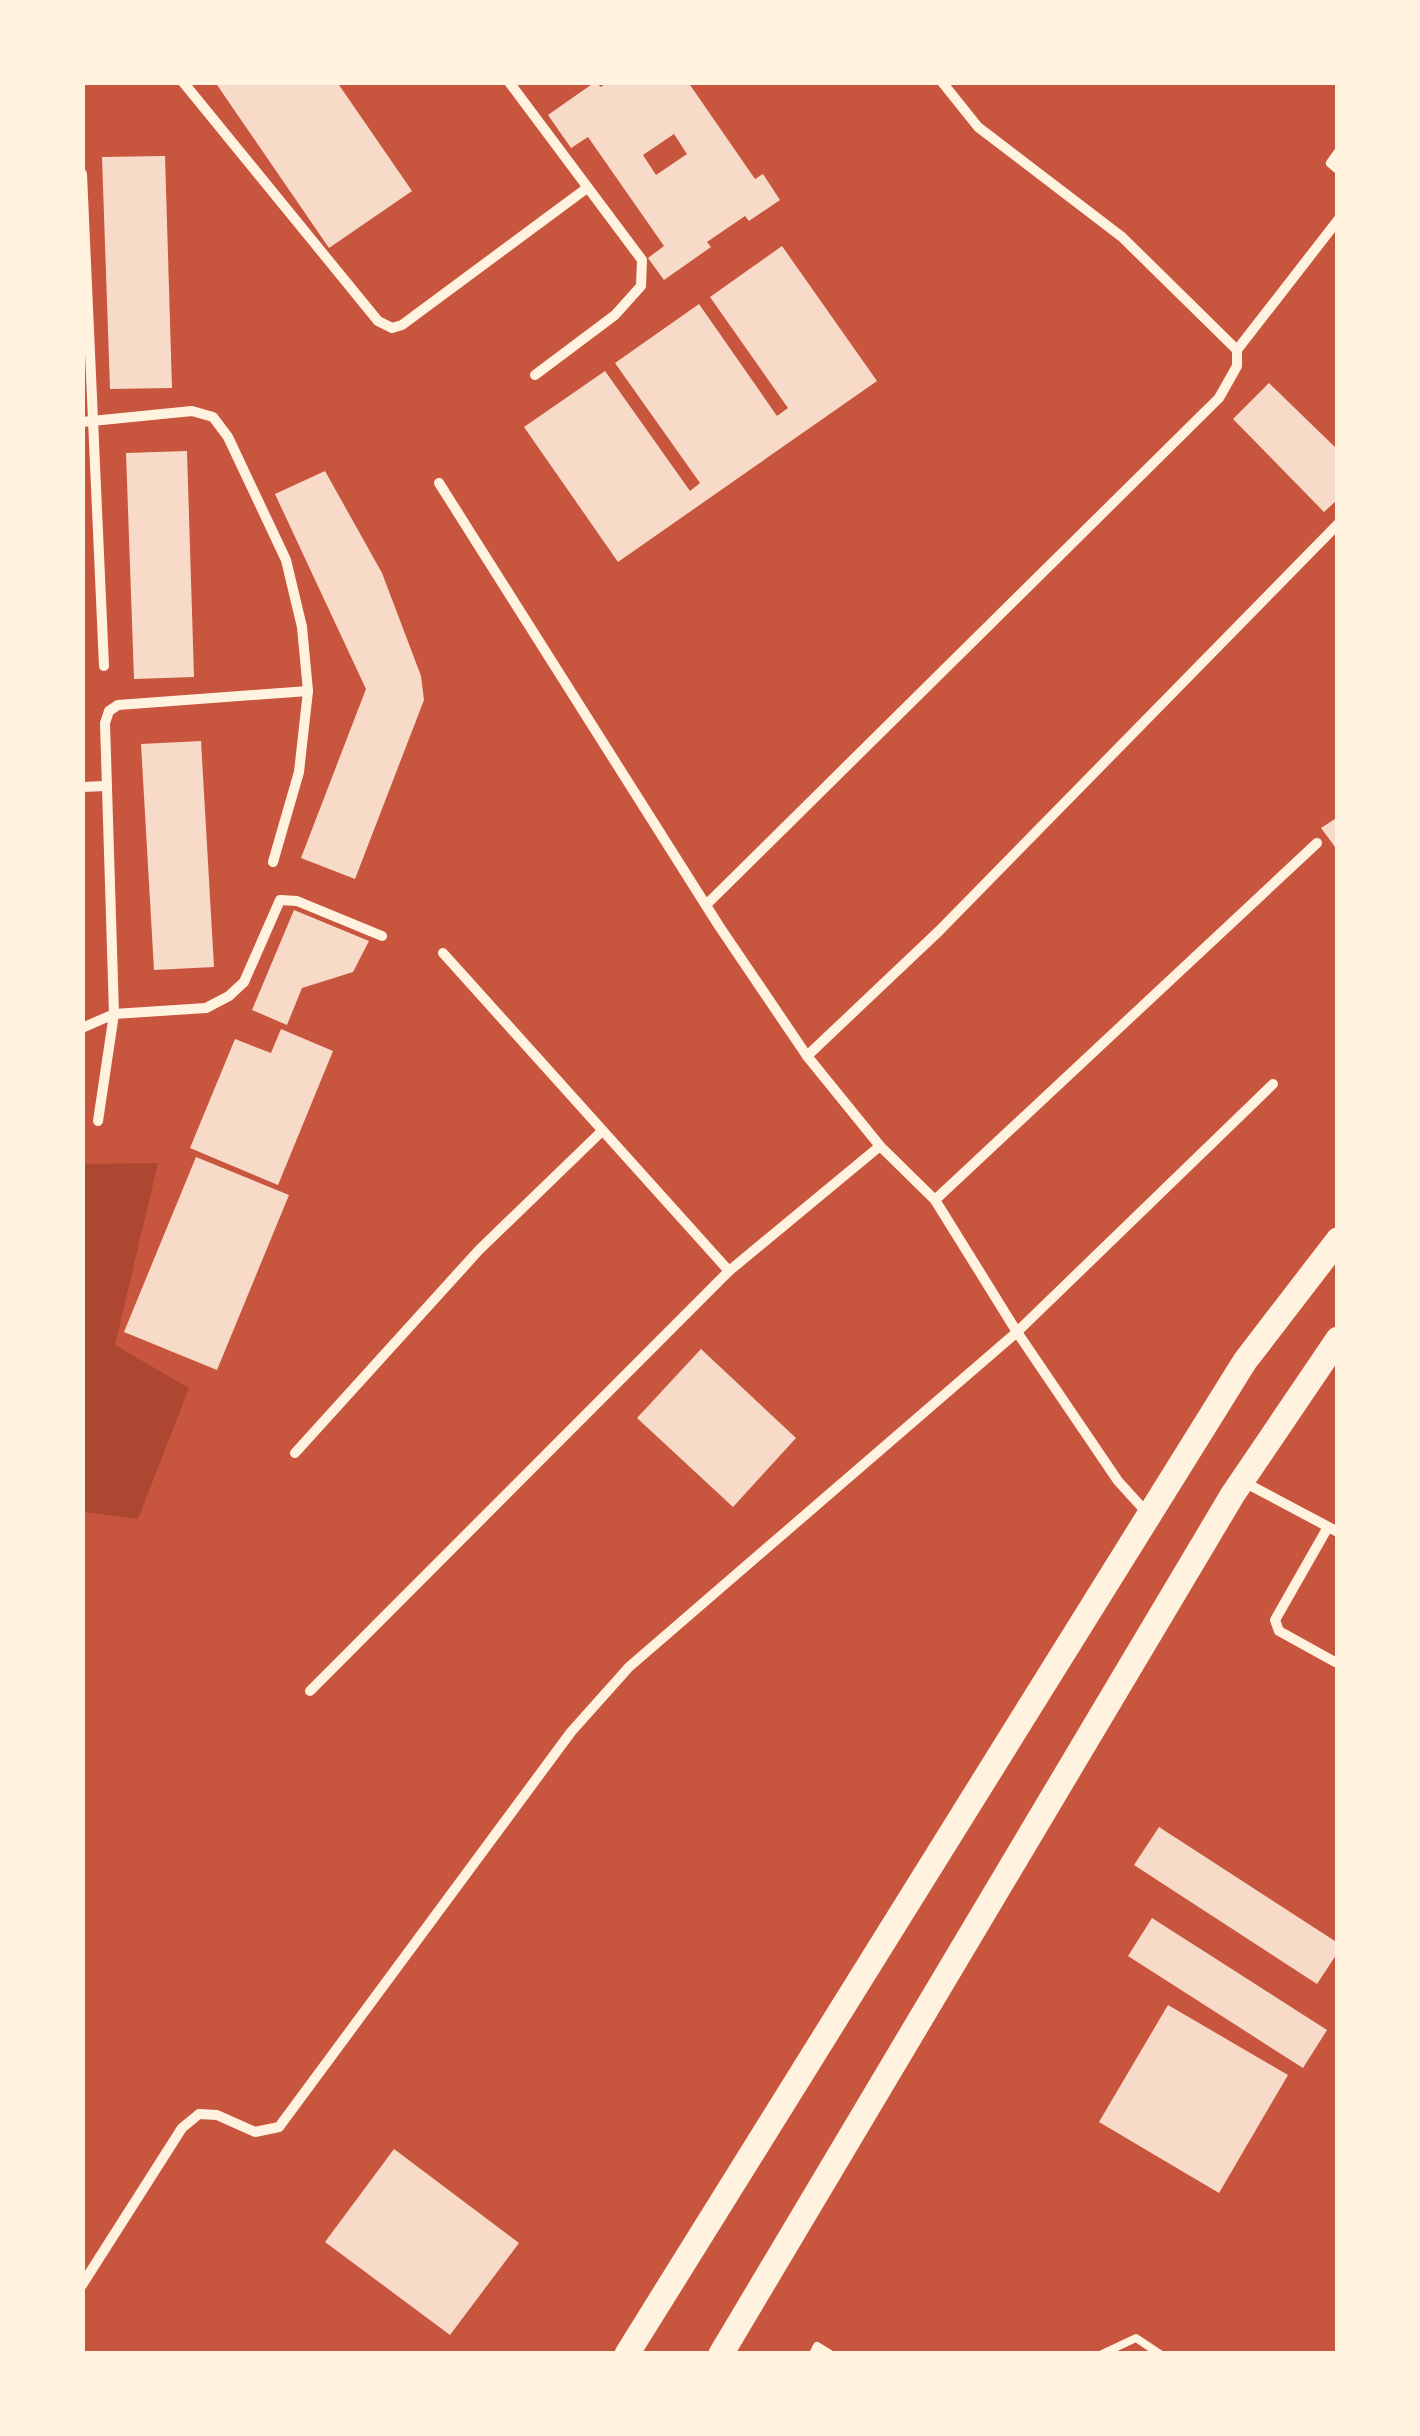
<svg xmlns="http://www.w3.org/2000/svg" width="1420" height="2436" font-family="'Fira Sans Condensed',sans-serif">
<rect width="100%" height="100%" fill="#c8553d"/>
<path fill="#ae4732" d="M 158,1163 L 115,1345 L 189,1388 L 138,1519 L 83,1512 L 83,1164 Z"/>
<g fill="#f7dbc8" fill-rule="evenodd">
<path d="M 215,82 L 337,82 L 412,191 L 329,248 Z"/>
<path d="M 595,82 L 601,87 L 608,82 L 688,82 L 755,179 L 763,174 L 780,200 L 749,221 L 745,216 L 707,242 L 711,247 L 664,280 L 648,258 L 664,246 L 588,137 L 571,148 L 548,115 ZM 674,134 L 687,154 L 656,175 L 643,155 Z"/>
<path d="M 165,156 L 172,388 L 110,389 L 102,157 Z"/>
<path d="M 782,246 L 877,381 L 618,562 L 524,427 L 605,371 L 690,491 L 700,483 L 615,363 L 699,304 L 777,416 L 788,408 L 710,297 Z"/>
<path d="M 1269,383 L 1338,450 L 1338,499 L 1324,512 L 1233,419 Z"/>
<path d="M 187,451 L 194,677 L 134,679 L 126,453 Z"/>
<path d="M 325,471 L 382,573 L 421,676 L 424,700 L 355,879 L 301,858 L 366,689 L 275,494 Z"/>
<path d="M 201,741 L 214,967 L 154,970 L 141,744 Z"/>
<path d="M 1338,817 L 1338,851 L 1321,828 Z"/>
<path d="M 294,910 L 369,941 L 353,972 L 302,988 L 287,1025 L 252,1010 Z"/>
<path d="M 281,1029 L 333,1051 L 278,1185 L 190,1148 L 235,1039 L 271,1053 Z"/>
<path d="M 196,1157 L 289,1195 L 217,1370 L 124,1332 Z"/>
<path d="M 701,1349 L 796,1438 L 733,1507 L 637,1418 Z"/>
<path d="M 1159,1827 L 1338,1943 L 1338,1952 L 1317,1984 L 1134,1865 Z"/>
<path d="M 1152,1918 L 1327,2030 L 1303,2068 L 1128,1956 Z"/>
<path d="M 1168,2005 L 1288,2075 L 1219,2193 L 1099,2122 Z"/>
<path d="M 394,2149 L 519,2243 L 450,2335 L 325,2242 Z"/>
</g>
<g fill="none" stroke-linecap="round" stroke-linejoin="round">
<g stroke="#fff3e0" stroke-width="8">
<path d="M 813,2354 L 817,2346 L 830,2354"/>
<path d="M 1102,2354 L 1136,2338 L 1160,2354"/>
</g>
<g stroke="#fff3e0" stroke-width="10">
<path d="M 183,82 L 378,321 L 392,328 L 402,325 L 587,188"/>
<path d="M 509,82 L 642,260 L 641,286 L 615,315 L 535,375"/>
<path d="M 1338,153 L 1331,163 L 1338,169"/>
<path d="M 82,174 L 104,666"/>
<path d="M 1237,350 L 1338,220"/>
<path d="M 82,422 L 192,411 L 213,417 L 228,437 L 286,560 L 302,627 L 308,691 L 299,772 L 273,862"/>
<path d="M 439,483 L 719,926 L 807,1056 L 880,1146 L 935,1200 L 1017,1332 L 1118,1481 L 1148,1514"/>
<path d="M 82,787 L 106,786"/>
<path d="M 706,905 L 1219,398 L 1237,366 L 1237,350 L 1122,237 L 978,127 L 942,82"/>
<path d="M 443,953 L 729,1271"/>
<path d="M 82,1028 L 114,1014 L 206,1008 L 229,996 L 244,982 L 280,900 L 297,901 L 382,936"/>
<path d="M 807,1056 L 939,931 L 1338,524"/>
<path d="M 98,1121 L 114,1014 L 105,723 L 109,711 L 118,705 L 308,691"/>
<path d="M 935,1200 L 1317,843"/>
<path d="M 295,1453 L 479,1250 L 601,1132"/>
<path d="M 1242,1481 L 1338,1532"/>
<path d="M 1328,1527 L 1275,1620 L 1279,1631 L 1335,1662"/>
<path d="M 310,1691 L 729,1271 L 880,1146"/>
<path d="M 82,2285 L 182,2128 L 199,2114 L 217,2115 L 255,2132 L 279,2127 L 571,1732 L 629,1667 L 1017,1332 L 1273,1084"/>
</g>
<g stroke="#fff3e0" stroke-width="25">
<path d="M 627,2354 L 1245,1361 L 1338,1240"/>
<path d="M 721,2354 L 1233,1494 L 1338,1339"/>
</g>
</g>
<rect width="1420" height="2436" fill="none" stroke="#fff3e0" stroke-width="170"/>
</svg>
